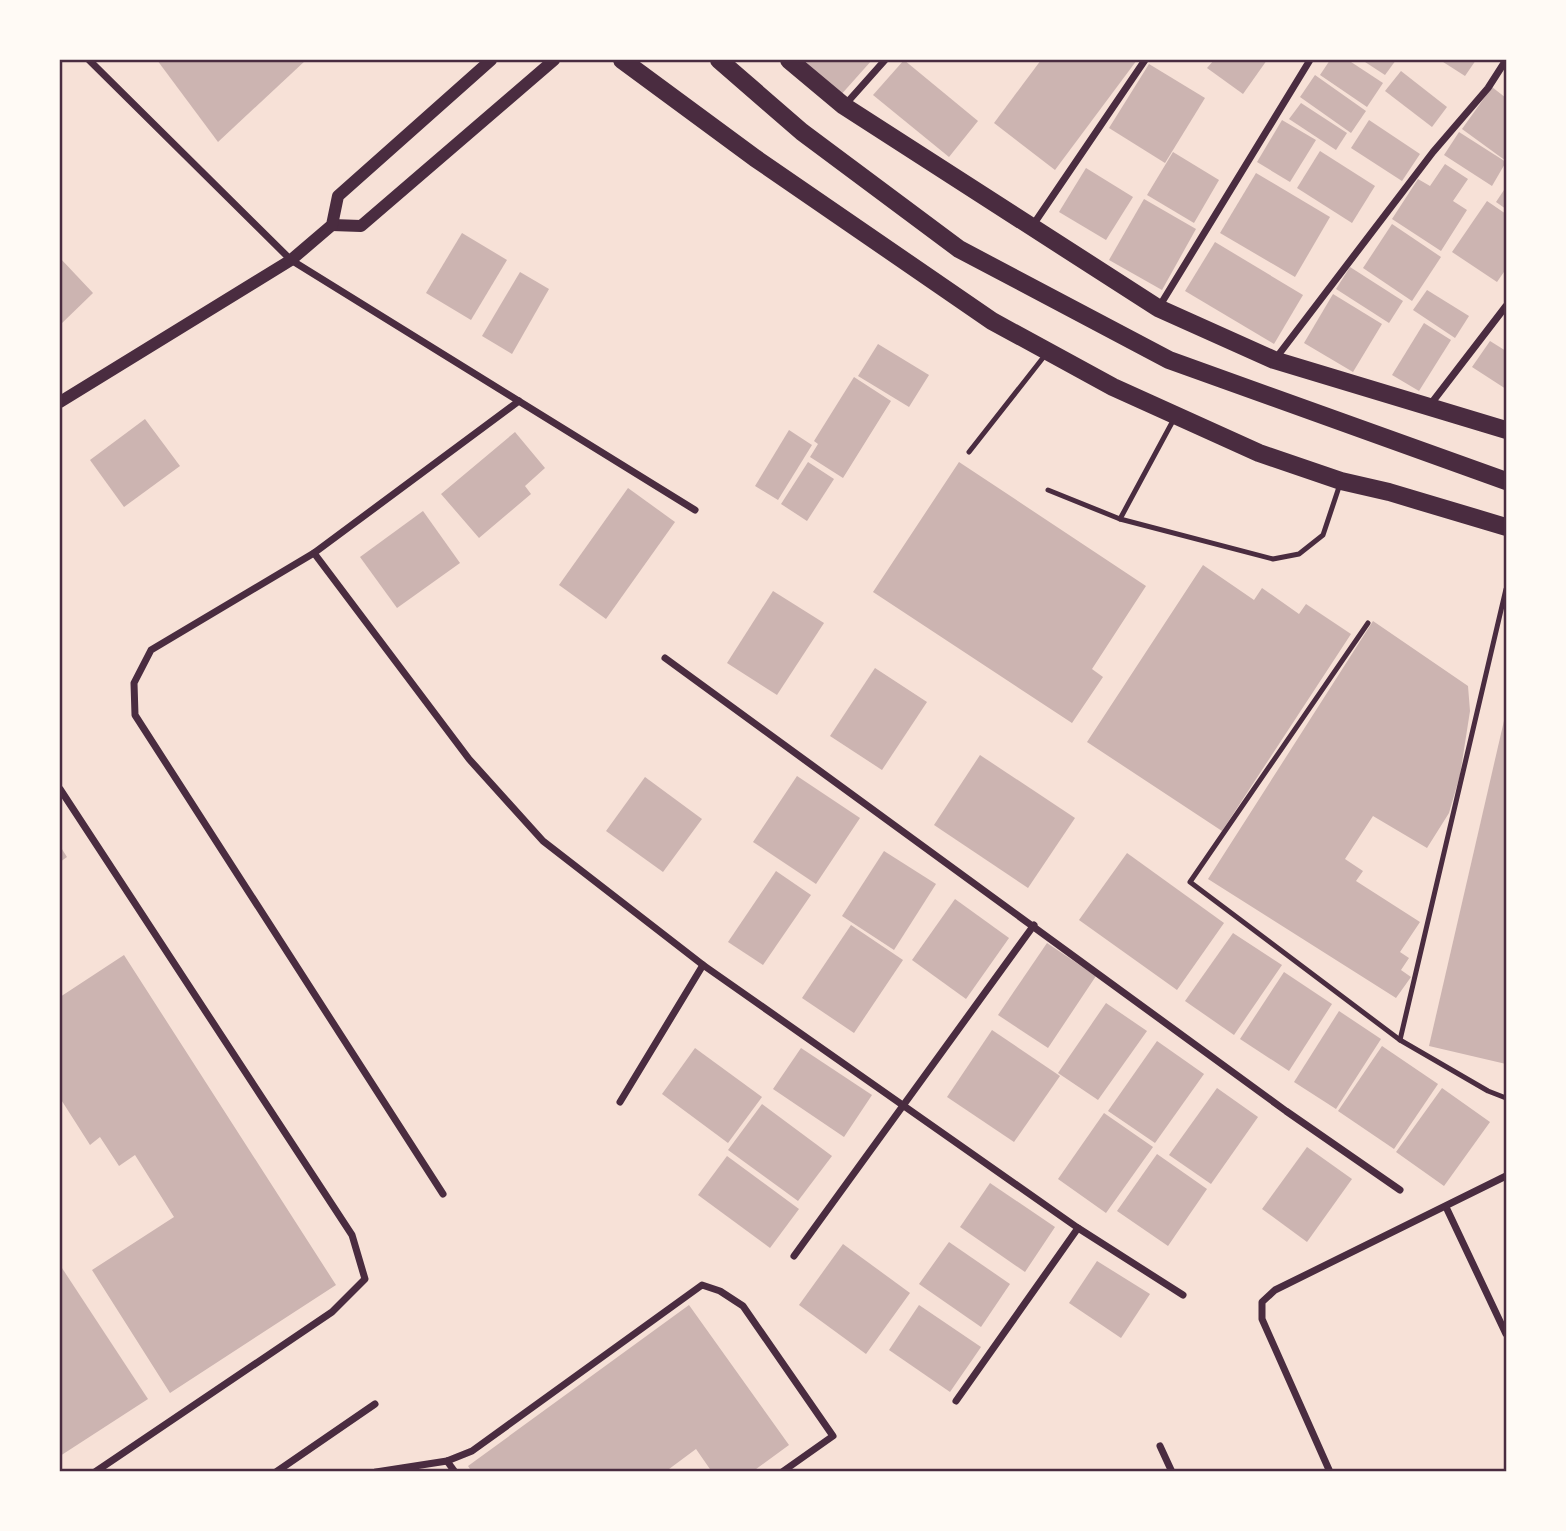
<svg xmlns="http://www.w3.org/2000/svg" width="1566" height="1531" font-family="Lora,serif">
<rect width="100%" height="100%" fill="#f7e1d7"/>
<g fill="#ccb4b1">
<path d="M 157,60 L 306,60 L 218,142 Z"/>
<path d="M 796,60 L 872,60 L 839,97 Z"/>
<path d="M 904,60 L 978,121 L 949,157 L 873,95 Z"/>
<path d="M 1041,60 L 1137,60 L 1055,170 L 994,123 Z"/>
<path d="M 1214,60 L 1267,60 L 1243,94 L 1207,68 Z"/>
<path d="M 1330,60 L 1348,60 L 1383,83 L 1367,107 L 1320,75 Z"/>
<path d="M 1362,60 L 1396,60 L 1385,75 Z"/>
<path d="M 1440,60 L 1476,60 L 1465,76 Z"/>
<path d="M 1149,64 L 1205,98 L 1165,163 L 1109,128 Z"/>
<path d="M 1401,71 L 1447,107 L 1432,127 L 1385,91 Z"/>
<path d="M 1315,75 L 1366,111 L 1351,133 L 1300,97 Z"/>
<path d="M 1492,87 L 1506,98 L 1506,161 L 1462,129 Z"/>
<path d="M 1301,103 L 1347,133 L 1336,150 L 1289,119 Z"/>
<path d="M 1282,120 L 1316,140 L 1290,182 L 1257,162 Z"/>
<path d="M 1369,120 L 1420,154 L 1402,181 L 1351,148 Z"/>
<path d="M 1459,132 L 1506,162 L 1492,186 L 1444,155 Z"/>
<path d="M 1320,151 L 1375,186 L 1352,223 L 1297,188 Z"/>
<path d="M 1173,152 L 1219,180 L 1194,223 L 1147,195 Z"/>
<path d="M 1445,164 L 1468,179 L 1453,201 L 1467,210 L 1441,251 L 1392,219 L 1418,179 L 1430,186 Z"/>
<path d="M 1086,168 L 1133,197 L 1106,240 L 1059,212 Z"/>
<path d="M 1256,173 L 1330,217 L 1295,277 L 1220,233 Z"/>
<path d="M 1506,187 L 1506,209 L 1496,202 Z"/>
<path d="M 1144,199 L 1196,229 L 1162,290 L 1109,260 Z"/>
<path d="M 1487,201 L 1506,214 L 1506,269 L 1497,282 L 1452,252 Z"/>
<path d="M 1392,224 L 1441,257 L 1412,301 L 1363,268 Z"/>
<path d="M 462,233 L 507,260 L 471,320 L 426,293 Z"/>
<path d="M 1215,242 L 1303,295 L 1274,344 L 1185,291 Z"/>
<path d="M 60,258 L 93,293 L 60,325 Z"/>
<path d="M 1350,267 L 1403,301 L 1389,323 L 1336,289 Z"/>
<path d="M 520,272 L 549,289 L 512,354 L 482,336 Z"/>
<path d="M 1427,290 L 1469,316 L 1455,338 L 1413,310 Z"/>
<path d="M 1333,294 L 1382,324 L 1353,372 L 1304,343 Z"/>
<path d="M 1424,323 L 1451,340 L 1419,391 L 1392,375 Z"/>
<path d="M 1490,341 L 1506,351 L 1506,389 L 1472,367 Z"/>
<path d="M 878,344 L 929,375 L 909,407 L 858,376 Z"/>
<path d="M 854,377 L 891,401 L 843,478 L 810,457 L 818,444 L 814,441 Z"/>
<path d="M 145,419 L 180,466 L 124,507 L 90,460 Z"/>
<path d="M 789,430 L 812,445 L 778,500 L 755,486 Z"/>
<path d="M 515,432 L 545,468 L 525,486 L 531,494 L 479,538 L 441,494 Z"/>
<path d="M 808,462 L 834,479 L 807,521 L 781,504 Z"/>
<path d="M 959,462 L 1146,586 L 1092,669 L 1103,677 L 1072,723 L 873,592 Z"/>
<path d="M 628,488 L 675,522 L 606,619 L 559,585 Z"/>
<path d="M 423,511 L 460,563 L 397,608 L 360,557 Z"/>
<path d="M 1203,565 L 1254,600 L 1262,588 L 1299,614 L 1306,604 L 1351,634 L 1222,831 L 1087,742 Z"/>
<path d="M 773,591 L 824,623 L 777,695 L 727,663 Z"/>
<path d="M 1373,621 L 1468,686 L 1470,711 L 1460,775 L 1449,813 L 1427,848 L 1373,816 L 1345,859 L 1363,871 L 1356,881 L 1420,922 L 1400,952 L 1409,958 L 1401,970 L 1411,977 L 1396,998 L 1208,879 Z"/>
<path d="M 875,668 L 927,702 L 882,770 L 830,736 Z"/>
<path d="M 1506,712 L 1506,1064 L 1429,1046 Z"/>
<path d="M 980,755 L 1075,818 L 1028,888 L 934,825 Z"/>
<path d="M 797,776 L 860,818 L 816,884 L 753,842 Z"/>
<path d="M 645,777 L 702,819 L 663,872 L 606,831 Z"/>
<path d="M 60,846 L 67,857 L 60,862 Z"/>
<path d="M 884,851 L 936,884 L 894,950 L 842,916 Z"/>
<path d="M 1127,853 L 1224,923 L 1177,990 L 1079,920 Z"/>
<path d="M 776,871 L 811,895 L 763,965 L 728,942 Z"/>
<path d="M 955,899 L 1009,938 L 966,999 L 912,960 Z"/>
<path d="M 851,925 L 903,960 L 854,1033 L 802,998 Z"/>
<path d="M 1233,933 L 1282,965 L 1234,1035 L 1185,1001 Z"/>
<path d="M 1047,943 L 1096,976 L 1048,1048 L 998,1015 Z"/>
<path d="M 124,955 L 336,1285 L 170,1393 L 92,1270 L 174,1217 L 135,1155 L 119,1166 L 100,1137 L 90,1145 L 60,1098 L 60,997 Z"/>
<path d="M 1284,972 L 1332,1004 L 1289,1071 L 1240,1039 Z"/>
<path d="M 1106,1003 L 1147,1031 L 1098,1100 L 1058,1073 Z"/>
<path d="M 1339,1011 L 1381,1039 L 1336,1109 L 1294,1082 Z"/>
<path d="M 992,1030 L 1060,1076 L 1014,1142 L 947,1097 Z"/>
<path d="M 1157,1041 L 1204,1074 L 1155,1143 L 1108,1111 Z"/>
<path d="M 1382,1046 L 1438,1084 L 1394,1149 L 1338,1111 Z"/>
<path d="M 695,1048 L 762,1097 L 728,1143 L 662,1094 Z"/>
<path d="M 801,1048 L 872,1095 L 844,1137 L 773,1089 Z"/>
<path d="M 1217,1088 L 1258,1117 L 1211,1184 L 1169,1155 Z"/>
<path d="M 1442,1088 L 1490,1122 L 1444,1186 L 1396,1152 Z"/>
<path d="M 762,1104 L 832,1156 L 798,1201 L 728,1150 Z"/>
<path d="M 1104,1113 L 1153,1147 L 1106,1213 L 1058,1179 Z"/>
<path d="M 1307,1147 L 1352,1179 L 1307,1242 L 1262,1209 Z"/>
<path d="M 1157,1154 L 1207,1189 L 1168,1246 L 1117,1211 Z"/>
<path d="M 727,1156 L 799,1209 L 770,1248 L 698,1195 Z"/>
<path d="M 990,1183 L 1055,1227 L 1025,1272 L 960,1227 Z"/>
<path d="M 949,1242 L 1010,1284 L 981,1327 L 919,1284 Z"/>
<path d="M 843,1244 L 910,1293 L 866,1354 L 799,1305 Z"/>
<path d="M 1097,1261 L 1150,1294 L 1121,1338 L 1069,1303 Z"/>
<path d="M 60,1265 L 148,1399 L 60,1456 Z"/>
<path d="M 689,1305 L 789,1445 L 752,1472 L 712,1472 L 696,1449 L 665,1472 L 472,1472 L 468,1466 Z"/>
<path d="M 919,1305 L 981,1347 L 950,1392 L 889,1350 Z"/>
</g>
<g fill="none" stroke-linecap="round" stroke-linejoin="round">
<g stroke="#4a2c40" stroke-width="5">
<path d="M 969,452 L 1046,354"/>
<path d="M 1048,490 L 1120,519 L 1273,559 L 1299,554 L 1323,535 L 1340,484"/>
<path d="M 1120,519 L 1175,417"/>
<path d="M 1368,623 L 1190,882 L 1400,1040 L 1488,1091 L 1506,1098"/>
<path d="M 1400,1040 L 1506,589"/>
</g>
<g stroke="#4a2c40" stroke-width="7">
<path d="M 89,60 L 291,260 L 695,510"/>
<path d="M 844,106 L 885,60"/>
<path d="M 1033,225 L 1145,60"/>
<path d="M 1159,307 L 1310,60"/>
<path d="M 1276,358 L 1433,152 L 1488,88 L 1506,60"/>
<path d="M 1430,405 L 1506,306"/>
<path d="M 314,553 L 469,759 L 543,841 L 703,965 L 1078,1228 L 1183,1295"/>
<path d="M 665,658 L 1286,1111 L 1400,1190"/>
<path d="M 60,789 L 352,1235 L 365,1279 L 332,1312 L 95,1472"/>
<path d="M 620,1102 L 703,965"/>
<path d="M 443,1194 L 135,715 L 134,683 L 151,650 L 314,553 L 519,401"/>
<path d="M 1446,1207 L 1506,1334"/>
<path d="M 794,1256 L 1034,925"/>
<path d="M 956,1401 L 1078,1228"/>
<path d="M 1160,1446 L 1172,1472"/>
<path d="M 447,1461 L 455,1472"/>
<path d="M 276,1472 L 375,1404"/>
<path d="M 376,1472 L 447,1461 L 472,1451 L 702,1285 L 720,1291 L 743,1306 L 833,1436 L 782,1472"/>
<path d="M 1330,1472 L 1262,1319 L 1262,1302 L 1275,1290 L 1506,1176"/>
</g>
<g stroke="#4a2c40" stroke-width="12">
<path d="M 332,225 L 361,226 L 554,60"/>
<path d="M 60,402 L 291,260 L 332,225 L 338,196 L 491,60"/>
</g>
<g stroke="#4a2c40" stroke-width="18">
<path d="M 622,60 L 755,158 L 992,321 L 1113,387 L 1259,453 L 1341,481 L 1389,492 L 1506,527"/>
<path d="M 719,60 L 802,132 L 959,249 L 1169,360 L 1506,481"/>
<path d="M 789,60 L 844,106 L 1158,308 L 1274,360 L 1506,430"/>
</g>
</g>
<rect width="1566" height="1531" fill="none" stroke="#fffaf5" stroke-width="122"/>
<rect x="61" y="61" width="1444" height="1409" fill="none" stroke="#4a2c40" stroke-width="2.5"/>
</svg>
